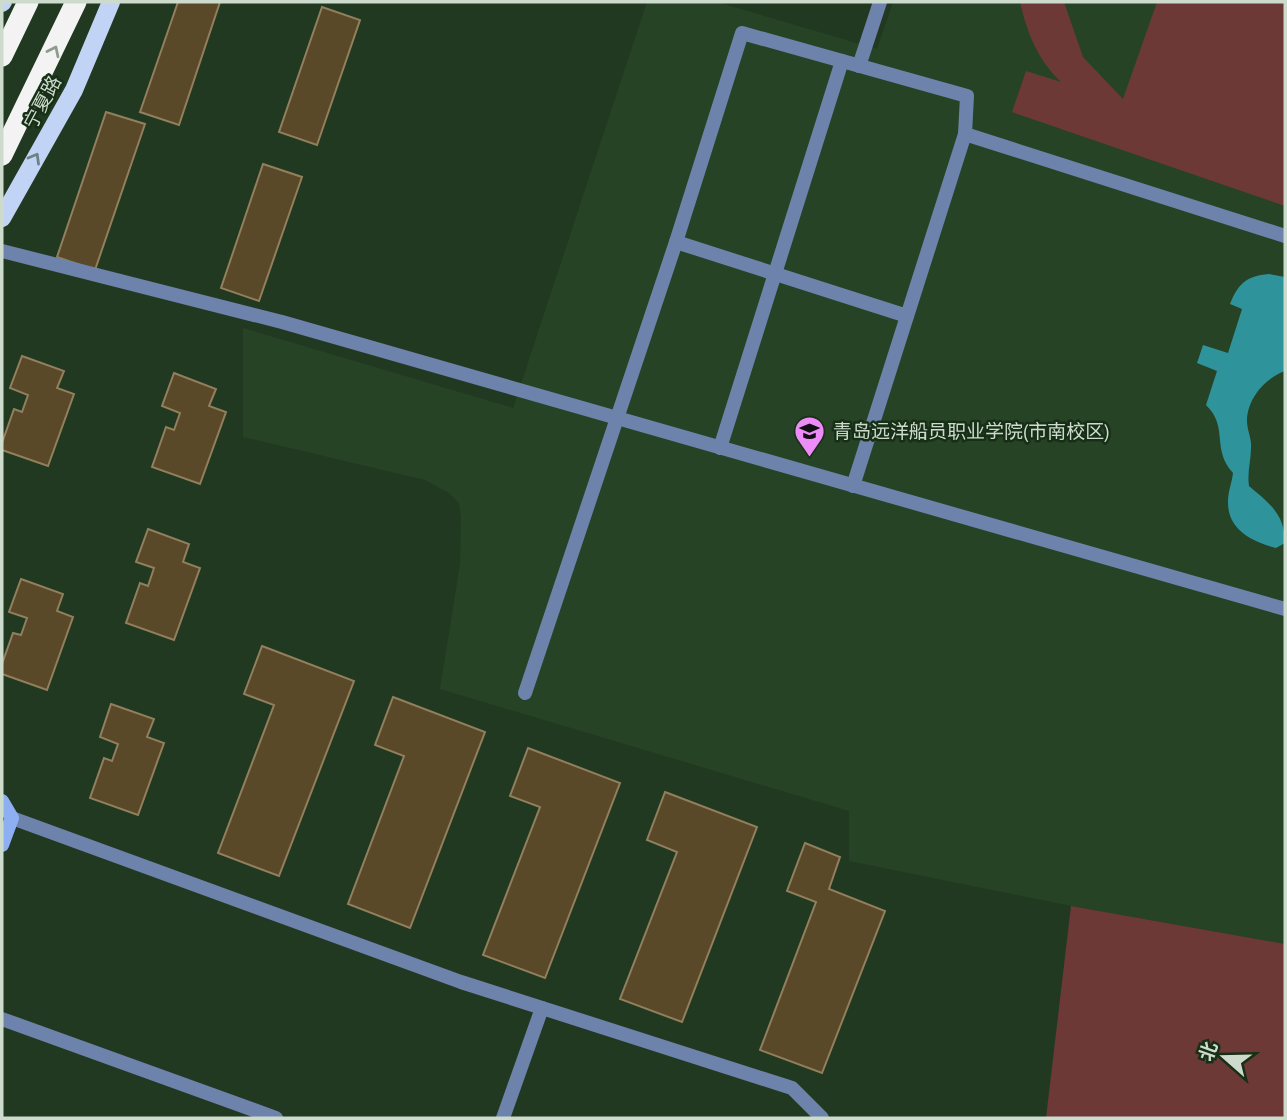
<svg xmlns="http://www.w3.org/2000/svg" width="1287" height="1120" font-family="'PT Sans','Noto Sans SC',sans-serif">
<rect width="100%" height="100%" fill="#213920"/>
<path fill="#264325" d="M 647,2 L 717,2 L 877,49 L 893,2 L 1285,2 L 1285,944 L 1071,906 L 849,861 L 849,811 L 440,689 L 460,564 L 461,518 L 459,503 L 449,493 L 425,480 L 243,437 L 243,328 L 513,408 Z"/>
<g fill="#6d3937">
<path d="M 1020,2 L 1064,2 L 1083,57 L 1123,99 L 1157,2 L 1285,2 L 1285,206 L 1012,112 L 1026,71 L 1061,82 C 1038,60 1027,33 1020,2 Z"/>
<path d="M 1071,906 L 1285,944 L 1285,1118 L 1046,1118 Z"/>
</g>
<path fill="#2e939b" d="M 1269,274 L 1285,277 L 1285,371 C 1265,378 1247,399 1247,421 C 1247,430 1252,439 1251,448 C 1251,461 1247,472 1249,486 C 1269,503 1285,514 1285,543 L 1276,548 C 1253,542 1227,530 1228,501 C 1228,492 1232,482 1233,473 C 1211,449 1229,427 1206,405 L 1217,371 L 1197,363 L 1203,345 L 1228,353 L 1242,309 L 1230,304 C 1238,284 1246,276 1269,274 Z"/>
<g fill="#5a4929" stroke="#917f5d" stroke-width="2">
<path d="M 178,2 L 220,2 L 179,125 L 140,112 Z"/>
<path d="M 322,7 L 360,20 L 317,145 L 279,132 Z"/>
<path d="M 106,112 L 145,124 L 95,270 L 57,257 Z"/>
<path d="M 263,164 L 302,177 L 259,301 L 221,288 Z"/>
<path d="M 22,356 L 64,371 L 57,388 L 74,394 L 48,466 L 2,450 L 2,443 L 14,409 L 22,412 L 28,395 L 10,388 Z"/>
<path d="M 174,373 L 216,389 L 209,406 L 226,412 L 200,484 L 152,467 L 166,427 L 174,430 L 180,413 L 162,406 Z"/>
<path d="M 148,529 L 189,544 L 183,562 L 200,568 L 174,640 L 126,623 L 140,583 L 148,586 L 154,568 L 136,562 Z"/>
<path d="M 21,579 L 63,594 L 57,611 L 73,617 L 47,690 L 2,674 L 2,664 L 13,633 L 21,635 L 27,618 L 9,612 Z"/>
<path d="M 262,646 L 354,681 L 279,876 L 218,853 L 274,705 L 244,694 Z"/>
<path d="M 393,697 L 485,732 L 410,928 L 348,904 L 404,756 L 375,745 Z"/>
<path d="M 111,704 L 154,719 L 147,737 L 164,743 L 138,815 L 90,798 L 104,758 L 112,761 L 118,744 L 100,737 Z"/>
<path d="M 528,748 L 620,783 L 545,978 L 483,955 L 540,807 L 510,796 Z"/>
<path d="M 665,792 L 757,827 L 682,1022 L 620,999 L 677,852 L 647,840 Z"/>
<path d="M 805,843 L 840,857 L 829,889 L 885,911 L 822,1073 L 760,1050 L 816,902 L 787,891 Z"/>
</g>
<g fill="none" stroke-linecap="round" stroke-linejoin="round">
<g stroke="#6d83ac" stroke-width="14">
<path d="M 859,66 L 880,2"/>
<path d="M 676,242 L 907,316"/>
<path d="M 2,251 L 282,322 L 1285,609"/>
<path d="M 720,448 L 842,61"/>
<path d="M 853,486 L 965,134 L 1285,236"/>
<path d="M 525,693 L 676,242 L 742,33 L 967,96 L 965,134"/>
</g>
<g stroke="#6d83ac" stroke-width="14">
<path d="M 12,818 L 461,982 L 792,1088 L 822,1118"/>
<path d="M 2,1019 L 276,1118"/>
<path d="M 503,1118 L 542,1008"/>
</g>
<path stroke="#8eb0f2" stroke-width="14" d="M 2,801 L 12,818 L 2,845"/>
<g stroke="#c2d4f6" stroke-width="18">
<path d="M 2,3 L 3,2"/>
<path d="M 2,218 L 74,90 L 111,2"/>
</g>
<g stroke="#f3f3f3" stroke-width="21">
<path d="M 2,56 L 28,2"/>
<path d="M 2,155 L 76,2"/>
</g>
</g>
<defs><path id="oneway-chevron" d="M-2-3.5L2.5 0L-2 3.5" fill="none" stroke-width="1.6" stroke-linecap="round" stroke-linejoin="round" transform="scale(1.75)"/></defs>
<use stroke="#909b90" href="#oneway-chevron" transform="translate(54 51) rotate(-64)"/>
<use stroke="#6c8286" href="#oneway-chevron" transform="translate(35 158) rotate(-60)"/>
<defs>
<symbol id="university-pin" viewBox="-11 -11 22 30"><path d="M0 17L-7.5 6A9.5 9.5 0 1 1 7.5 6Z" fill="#ed8cf9" stroke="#172f16"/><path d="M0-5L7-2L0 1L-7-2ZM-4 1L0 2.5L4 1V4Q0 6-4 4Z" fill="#111"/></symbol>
</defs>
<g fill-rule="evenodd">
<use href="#university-pin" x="792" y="414" width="35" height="47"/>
</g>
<g text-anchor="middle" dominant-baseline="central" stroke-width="5" stroke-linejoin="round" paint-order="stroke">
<g font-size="19" fill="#cddbcc" stroke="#172f16">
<text transform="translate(42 102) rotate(-62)">宁夏路</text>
</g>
<g font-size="19" fill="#cddbcc" stroke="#172f16" text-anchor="start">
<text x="833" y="431">青岛远洋船员职业学院(市南校区)</text>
</g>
</g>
<rect width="1287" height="1120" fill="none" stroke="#cddbcc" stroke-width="7"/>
<g transform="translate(1224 1057) rotate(290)" stroke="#172f16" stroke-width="5" paint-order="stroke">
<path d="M0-5L12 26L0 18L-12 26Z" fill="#cddbcc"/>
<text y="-10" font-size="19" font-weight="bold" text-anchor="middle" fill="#cddbcc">北</text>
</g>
</svg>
